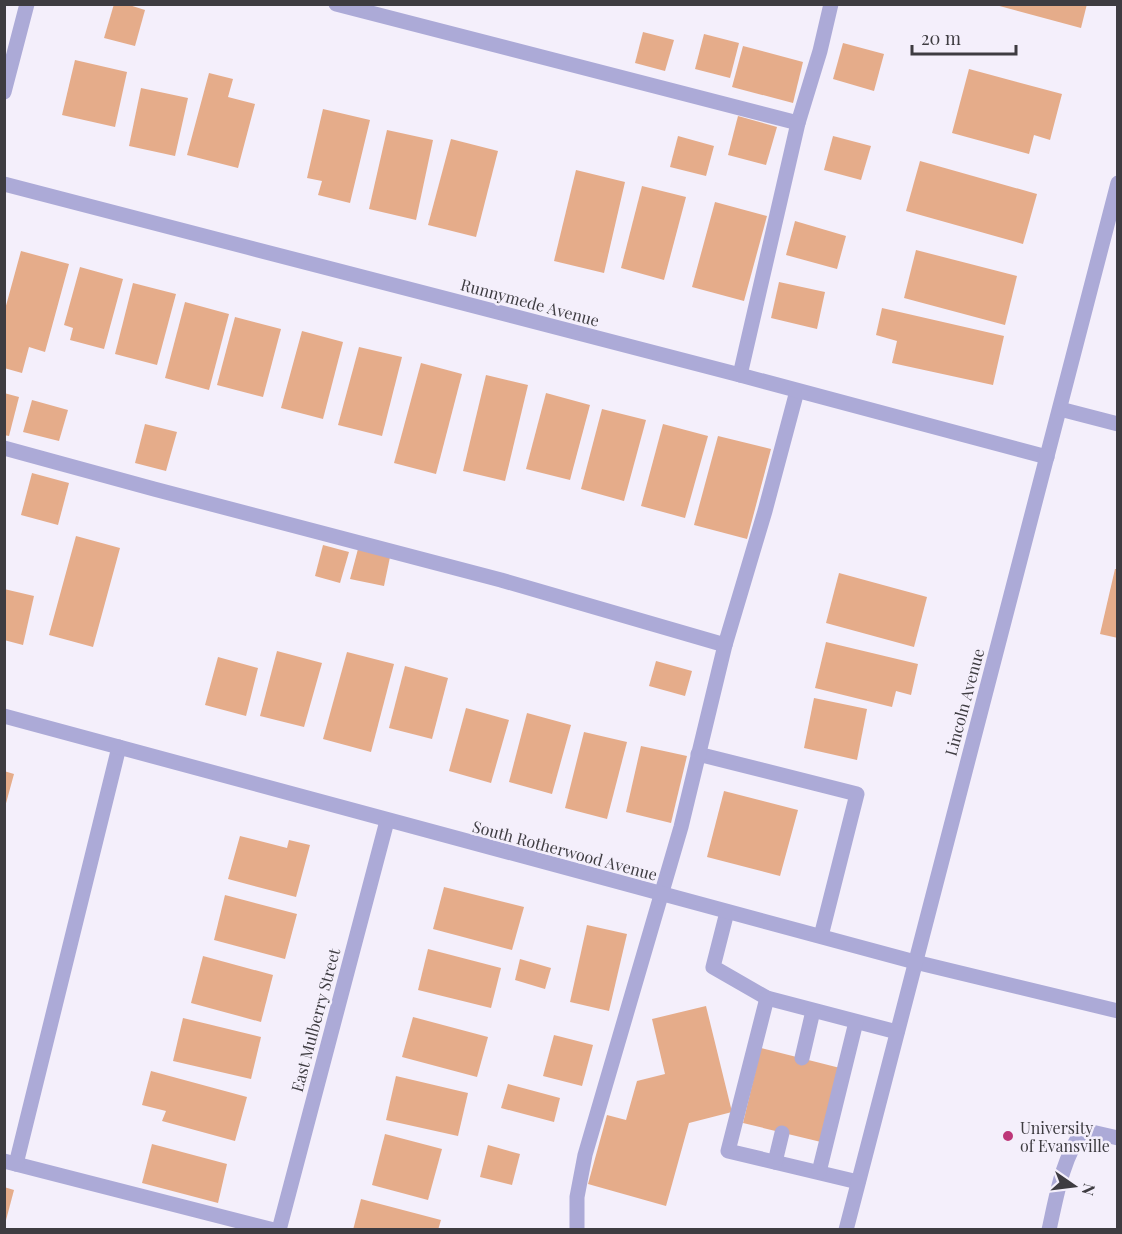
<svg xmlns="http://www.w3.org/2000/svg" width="1122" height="1234" font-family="'Playfair Display',serif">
<rect width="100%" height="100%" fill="#f4effb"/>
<g fill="#e5ac8a">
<path d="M 114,4 L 126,4 L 145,10 L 135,46 L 104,38 Z"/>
<path d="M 992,4 L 1087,4 L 1081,28 Z"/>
<path d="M 643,32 L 674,40 L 665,71 L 635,63 Z"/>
<path d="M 704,34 L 739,43 L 730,78 L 695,69 Z"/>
<path d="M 843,43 L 884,54 L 874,91 L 833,79 Z"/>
<path d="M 743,46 L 803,62 L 793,103 L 732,87 Z"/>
<path d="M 75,60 L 127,72 L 115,127 L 62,115 Z"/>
<path d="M 969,69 L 1062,94 L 1050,140 L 1034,135 L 1029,154 L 952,133 Z"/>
<path d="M 209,73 L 233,79 L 228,97 L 255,104 L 238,168 L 187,155 Z"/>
<path d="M 141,88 L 188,98 L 175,156 L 129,146 Z"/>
<path d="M 323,109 L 370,120 L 350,203 L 318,195 L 322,181 L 307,178 Z"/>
<path d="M 738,116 L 777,127 L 766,165 L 728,155 Z"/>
<path d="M 387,130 L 433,140 L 416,220 L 369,209 Z"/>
<path d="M 678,136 L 714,146 L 706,176 L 670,167 Z"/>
<path d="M 833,136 L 871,146 L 861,180 L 824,170 Z"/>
<path d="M 451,139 L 498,151 L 476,237 L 428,225 Z"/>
<path d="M 920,161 L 1037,194 L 1023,244 L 906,211 Z"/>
<path d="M 576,170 L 625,182 L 604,273 L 554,261 Z"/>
<path d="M 642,186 L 686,197 L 664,280 L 621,268 Z"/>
<path d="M 715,202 L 767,216 L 744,301 L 692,287 Z"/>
<path d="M 795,221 L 846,236 L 837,269 L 786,255 Z"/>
<path d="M 916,250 L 1017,276 L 1005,325 L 904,298 Z"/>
<path d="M 21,251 L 69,264 L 45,352 L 29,347 L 22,373 L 4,368 L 4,313 Z"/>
<path d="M 80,267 L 123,279 L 104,349 L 70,340 L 73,328 L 64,325 Z"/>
<path d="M 779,282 L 825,292 L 817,329 L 771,318 Z"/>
<path d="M 133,283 L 176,294 L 157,365 L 115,354 Z"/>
<path d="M 185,302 L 229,314 L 209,390 L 165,378 Z"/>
<path d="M 882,308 L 1004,336 L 993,385 L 892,363 L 897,341 L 876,335 Z"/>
<path d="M 235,317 L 281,329 L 263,397 L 217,385 Z"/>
<path d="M 302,331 L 343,342 L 323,419 L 281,408 Z"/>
<path d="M 359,347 L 402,357 L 382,436 L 338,425 Z"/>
<path d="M 421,363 L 462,374 L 436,474 L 394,463 Z"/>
<path d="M 486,375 L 528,385 L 505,481 L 463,471 Z"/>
<path d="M 4,393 L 19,397 L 9,436 L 4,435 Z"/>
<path d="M 546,393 L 590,405 L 570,480 L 526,469 Z"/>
<path d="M 32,400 L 68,410 L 59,441 L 23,432 Z"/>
<path d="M 602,409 L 646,420 L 624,501 L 581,489 Z"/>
<path d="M 145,424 L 177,432 L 166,471 L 135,463 Z"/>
<path d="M 663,424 L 708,436 L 685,518 L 641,506 Z"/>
<path d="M 718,436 L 771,449 L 747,539 L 694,525 Z"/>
<path d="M 32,473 L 69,483 L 58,525 L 21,515 Z"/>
<path d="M 76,536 L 120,548 L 93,647 L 49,635 Z"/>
<path d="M 323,545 L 349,552 L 340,583 L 315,576 Z"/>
<path d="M 358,549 L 390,557 L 384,586 L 350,579 Z"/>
<path d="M 1115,569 L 1118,569 L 1118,638 L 1100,634 Z"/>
<path d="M 839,573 L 927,597 L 914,647 L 826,623 Z"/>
<path d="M 4,589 L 34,596 L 23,645 L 4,640 Z"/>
<path d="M 826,642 L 918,664 L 911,695 L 896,691 L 892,707 L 815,688 Z"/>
<path d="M 277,651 L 322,663 L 304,727 L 260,716 Z"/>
<path d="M 347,652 L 394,664 L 371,752 L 323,739 Z"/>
<path d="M 218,657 L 258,668 L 246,716 L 205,705 Z"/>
<path d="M 656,661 L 692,671 L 685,696 L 649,686 Z"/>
<path d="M 405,666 L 448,678 L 432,739 L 389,728 Z"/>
<path d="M 814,698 L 867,709 L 857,760 L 804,748 Z"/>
<path d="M 466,708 L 509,720 L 491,783 L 449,771 Z"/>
<path d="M 527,713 L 571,725 L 552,794 L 509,782 Z"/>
<path d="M 584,732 L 627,742 L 607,819 L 565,808 Z"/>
<path d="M 641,746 L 687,756 L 671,823 L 626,812 Z"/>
<path d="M 4,771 L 14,774 L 5,807 L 4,807 Z"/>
<path d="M 724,791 L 798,810 L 780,876 L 707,857 Z"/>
<path d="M 240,836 L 287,848 L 289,840 L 310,845 L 296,897 L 228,879 Z"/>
<path d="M 444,887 L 524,907 L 512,950 L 433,929 Z"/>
<path d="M 225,895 L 297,914 L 285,959 L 214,940 Z"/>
<path d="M 587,925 L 627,934 L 609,1011 L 570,1002 Z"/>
<path d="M 428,949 L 501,968 L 491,1008 L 418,990 Z"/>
<path d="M 203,956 L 273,975 L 261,1022 L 191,1003 Z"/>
<path d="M 520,959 L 551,968 L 545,989 L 515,980 Z"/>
<path d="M 706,1006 L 732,1112 L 689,1123 L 666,1206 L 588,1184 L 607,1115 L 626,1120 L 637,1081 L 665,1074 L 652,1019 Z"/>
<path d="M 413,1017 L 488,1037 L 477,1077 L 402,1057 Z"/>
<path d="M 183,1018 L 261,1037 L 251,1079 L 173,1061 Z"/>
<path d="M 554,1035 L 593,1045 L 582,1086 L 543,1076 Z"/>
<path d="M 761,1048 L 840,1068 L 821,1142 L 743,1123 Z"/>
<path d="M 151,1071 L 247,1097 L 235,1141 L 162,1121 L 166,1111 L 142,1105 Z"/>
<path d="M 396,1076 L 468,1093 L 458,1136 L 386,1120 Z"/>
<path d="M 508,1084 L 560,1098 L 554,1122 L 501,1108 Z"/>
<path d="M 385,1134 L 442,1149 L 428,1200 L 372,1185 Z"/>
<path d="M 152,1144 L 227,1164 L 218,1203 L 142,1183 Z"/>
<path d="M 488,1145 L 520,1154 L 512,1185 L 480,1177 Z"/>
<path d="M 4,1187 L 14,1190 L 5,1224 L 4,1223 Z"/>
<path d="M 361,1199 L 441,1220 L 438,1230 L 353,1230 Z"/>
</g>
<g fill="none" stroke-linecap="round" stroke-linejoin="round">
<g stroke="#acaad7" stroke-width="15">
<path d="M 336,4 L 798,123"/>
<path d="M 740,375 L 798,123 L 820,51 L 831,4"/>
<path d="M 4,448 L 154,489 L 501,580 L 725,645"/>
<path d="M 698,754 L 857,794 L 821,936"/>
<path d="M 727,912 L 713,967 L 767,998 L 897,1032"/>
<path d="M 767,998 L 728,1151 L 858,1182"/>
<path d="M 802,1058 L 813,1011"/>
<path d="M 4,1161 L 274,1230"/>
<path d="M 775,1162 L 782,1133"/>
<path d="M 16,1164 L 119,747"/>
<path d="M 819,1172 L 856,1022"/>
<path d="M 577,1230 L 577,1197 L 585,1155 L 681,827 L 725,645 L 765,511 L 797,391"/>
<path d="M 1049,1230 C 1057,1194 1062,1160 1083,1130 L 1118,1138"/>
</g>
<g stroke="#acaad7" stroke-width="15">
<path d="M 4,184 L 740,375 L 1047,457"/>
<path d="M 1060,409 L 1118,424"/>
<path d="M 4,716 L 915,962 L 1118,1011"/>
<path d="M 279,1230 L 387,821"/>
</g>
<g stroke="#acaad7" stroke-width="15">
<path d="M 4,92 L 27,4"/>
<path d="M 846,1230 L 1118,183"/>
</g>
</g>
<circle fill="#bd3678" stroke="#f4effb" stroke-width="2" cx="1008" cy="1136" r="6"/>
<g text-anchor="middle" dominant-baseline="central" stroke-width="5" stroke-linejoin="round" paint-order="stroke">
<g font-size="16" fill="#3e3c41" stroke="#f4effb">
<text transform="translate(530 302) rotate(15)">Runnymede Avenue</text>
<text transform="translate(964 702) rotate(-75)">Lincoln Avenue</text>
<text transform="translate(565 850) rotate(15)">South Rotherwood Avenue</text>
<text transform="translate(315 1020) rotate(-75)">East Mulberry Street</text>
</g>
<g font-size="16" fill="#3e3c41" stroke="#f4effb" text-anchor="start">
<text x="1020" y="1127">University<tspan x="1020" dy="18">of Evansville</tspan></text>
</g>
</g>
<rect width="1122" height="1234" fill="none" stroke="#3e3c41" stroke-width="12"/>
<g transform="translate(1074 1186) rotate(104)" stroke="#f4effb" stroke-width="4.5" paint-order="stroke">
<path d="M0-4.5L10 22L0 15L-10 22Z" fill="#3e3c41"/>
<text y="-9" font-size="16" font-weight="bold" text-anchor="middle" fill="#3e3c41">N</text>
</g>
<path d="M912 45v9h104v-9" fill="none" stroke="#3e3c41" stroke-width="3"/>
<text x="921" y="45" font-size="18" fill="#3e3c41" stroke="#f4effb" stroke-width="4.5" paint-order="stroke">20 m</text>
</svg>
